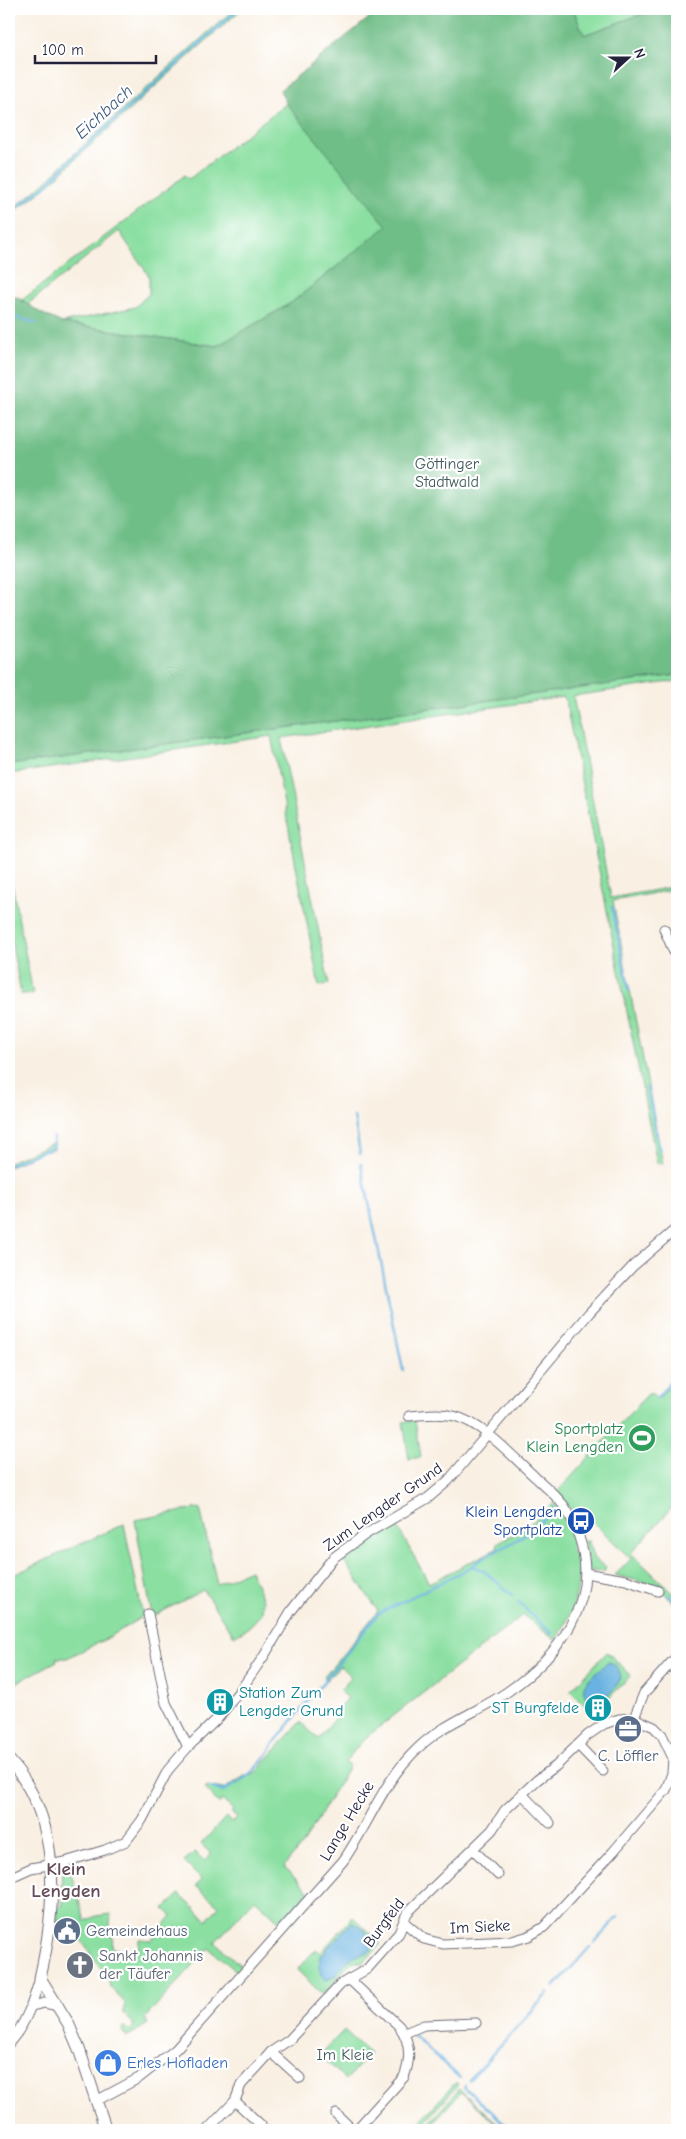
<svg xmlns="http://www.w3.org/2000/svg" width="686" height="2139" font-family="'Comic Neue',sans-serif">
<rect width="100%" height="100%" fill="#fff"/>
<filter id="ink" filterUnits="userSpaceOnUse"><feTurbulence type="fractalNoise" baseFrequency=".02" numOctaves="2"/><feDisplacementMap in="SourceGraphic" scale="10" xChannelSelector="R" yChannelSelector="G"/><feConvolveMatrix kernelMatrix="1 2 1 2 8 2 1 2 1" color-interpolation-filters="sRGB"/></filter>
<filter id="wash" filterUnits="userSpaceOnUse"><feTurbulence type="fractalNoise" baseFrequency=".0096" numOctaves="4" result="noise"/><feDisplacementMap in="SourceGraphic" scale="20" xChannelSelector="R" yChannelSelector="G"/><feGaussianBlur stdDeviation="1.12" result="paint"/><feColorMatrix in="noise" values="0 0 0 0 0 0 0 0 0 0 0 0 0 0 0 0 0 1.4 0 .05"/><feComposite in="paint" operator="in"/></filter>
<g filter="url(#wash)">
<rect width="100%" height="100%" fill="#f9f0e3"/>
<g fill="#8adfa1" stroke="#56806e">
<path d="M 234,9 L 242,9 C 193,52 144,97 95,141 C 67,166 42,195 9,214 L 9,210 C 38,193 59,167 84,145 C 134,99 184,54 234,9 Z"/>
<path d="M 573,9 L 668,9 L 653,10 L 584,35 Z"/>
<path d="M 287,103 L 388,226 L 291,303 L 217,346 L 62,323 L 135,307 L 149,294 L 149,276 L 119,231 L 28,304 L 22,300 L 185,175 L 189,179 Z"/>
<path d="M 677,675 L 677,681 L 573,696 L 611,898 L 677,886 L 677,889 L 613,901 L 663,1164 L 657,1163 L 565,699 L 563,697 L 281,738 L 329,984 L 319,986 L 271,736 L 9,774 L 9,765 Z"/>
<path d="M 9,868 L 33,994 L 21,994 L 9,929 Z"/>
<path d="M 53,1143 L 54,1149 L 43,1151 L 9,1167 L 9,1162 Z"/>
<path d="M 677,1376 L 677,1502 L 631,1553 L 677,1597 L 677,1606 L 658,1586 L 615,1575 L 631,1559 L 593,1522 L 588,1526 L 582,1517 L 580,1520 L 575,1517 L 558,1491 L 647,1395 L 651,1393 L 658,1399 Z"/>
<path d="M 415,1420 L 421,1457 L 409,1459 L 403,1422 Z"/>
<path d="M 554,1503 L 567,1521 L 575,1542 L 572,1543 L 572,1553 L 577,1551 C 582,1585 575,1613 555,1640 L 523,1615 L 364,1739 L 345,1762 L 349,1766 L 304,1843 L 284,1866 L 309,1891 L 281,1923 L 255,1899 L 215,1942 L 241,1966 L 236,1971 L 209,1948 L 145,2018 L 148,2024 L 127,2037 L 122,2029 L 124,2026 L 129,2031 L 134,2026 L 123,2012 L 125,2003 L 110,1987 L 109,1981 L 79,1937 L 80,1926 L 56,1924 L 59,1906 L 63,1905 L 63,1894 L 61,1894 L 62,1869 L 69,1866 L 85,1921 L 96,1916 L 111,1914 L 109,1935 L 113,1936 L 112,1948 L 138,1951 L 139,1939 L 151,1940 L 172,1916 L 164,1909 L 179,1894 L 207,1920 L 219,1906 L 196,1886 L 202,1880 L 184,1862 L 194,1852 L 205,1861 L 211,1854 L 201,1844 L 226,1817 L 232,1822 L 237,1817 L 231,1812 L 233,1810 L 222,1800 L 219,1804 L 205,1788 L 207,1786 L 224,1789 L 246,1775 L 248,1777 L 257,1771 L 300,1722 L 319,1739 L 337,1715 L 335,1713 L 348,1698 L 340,1691 L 351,1677 L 340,1666 L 327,1680 L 324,1677 L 378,1611 L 343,1559 L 397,1526 L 429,1583 L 498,1548 L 497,1543 C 518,1532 538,1521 554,1503 Z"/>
<path d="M 200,1508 L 217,1584 L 250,1570 L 263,1600 L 262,1613 L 249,1627 L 234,1636 L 203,1590 L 152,1617 L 135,1520 Z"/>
<path d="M 124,1524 L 143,1616 L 108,1638 L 67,1658 L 56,1658 L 57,1661 L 14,1684 L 9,1680 L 9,1577 Z"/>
<path d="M 584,1541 L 588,1541 L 594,1559 L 606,1567 L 604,1572 L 592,1571 L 588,1568 Z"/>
<path d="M 607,1652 L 631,1675 L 597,1711 L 594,1708 L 591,1711 L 570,1691 Z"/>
<path d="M 353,1917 L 381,1944 L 364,1962 L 351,1962 L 323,1995 L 297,1970 L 316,1949 L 320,1953 Z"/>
<path d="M 344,2030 L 370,2054 L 346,2080 L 320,2055 Z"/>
<path d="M 456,2082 L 458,2085 L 417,2130 L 412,2130 Z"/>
<path d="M 459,2089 L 505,2130 L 503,2130 L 461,2092 L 426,2130 L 423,2130 Z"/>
</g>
<path fill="#6fbe87" stroke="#487061" d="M 380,9 L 573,9 L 584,35 L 653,10 L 677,9 L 677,675 L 9,765 L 9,298 L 17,297 L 41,313 L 62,323 L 217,346 L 291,303 L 387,226 L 286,103 L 280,90 Z"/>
<g fill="#69b2e1" stroke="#466a8e">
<path d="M 608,1662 C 616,1663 620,1671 621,1678 C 616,1688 606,1700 595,1703 C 567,1688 598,1673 608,1662 Z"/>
<path d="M 351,1923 C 361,1924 371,1937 374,1947 C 366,1956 359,1953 350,1959 C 340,1965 339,1977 327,1980 L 324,1979 L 319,1968 L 320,1956 Z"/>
</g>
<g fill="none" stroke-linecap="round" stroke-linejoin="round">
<g stroke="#69b2e1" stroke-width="2.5">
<path d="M 9,212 L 43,188 L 77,154 L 238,9"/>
<path d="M 9,311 L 18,318 L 36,323"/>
<path d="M 612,907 L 629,991"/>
<path d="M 647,1087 L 660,1152"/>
<path d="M 354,1117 L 360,1154"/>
<path d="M 361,1164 L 403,1370"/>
<path d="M 9,1165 L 54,1146 L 53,1137"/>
<path d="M 657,1398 L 677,1373"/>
<path d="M 472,1566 L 484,1571 L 512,1595"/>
<path d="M 669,1595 L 677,1603"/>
<path d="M 518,1602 L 552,1634"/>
<path d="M 210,1787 L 222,1791 C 246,1781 263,1764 275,1742 L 378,1614 L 471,1567 C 484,1555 500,1550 515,1541 C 529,1532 543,1520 554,1508"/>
<path d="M 594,1943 L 618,1917"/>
<path d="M 554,1987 L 590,1947"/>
<path d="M 414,2036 L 460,2078"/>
<path d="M 469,2080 L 548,1993"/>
<path d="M 465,2085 L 464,2087 L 512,2130"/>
</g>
</g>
</g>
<g filter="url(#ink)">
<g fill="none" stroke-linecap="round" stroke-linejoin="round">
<defs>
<g id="minor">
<path d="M 664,929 L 677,959"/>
<path d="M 585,1573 L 626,1580 L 658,1591"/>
<path d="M 148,1614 L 166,1703 L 188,1747"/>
<path d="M 634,1718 L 644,1693 L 677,1656"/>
<path d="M 578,1745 L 603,1771"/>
<path d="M 522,1794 L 550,1823"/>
<path d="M 473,1849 L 498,1875"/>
<path d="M 9,1878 L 31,1868 L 65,1862 L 105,1850 L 126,1841 L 142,1820 L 168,1770 L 188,1747 L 219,1717 L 244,1685 L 264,1656 L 291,1611 L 333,1558 L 366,1534 L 428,1498 L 448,1481 L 589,1313 L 633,1266 L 677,1228"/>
<path d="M 349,1979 L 399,2026 C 411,2042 411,2059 404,2077 L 356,2130"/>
<path d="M 32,2006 L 44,2003 L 59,2006"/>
<path d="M 405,2033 L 424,2025 L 476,2023"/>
<path d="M 9,2043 C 26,2024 33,2002 40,1978"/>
<path d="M 271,2052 L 300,2078"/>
<path d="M 96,2101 L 139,2078 L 176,2049 L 343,1861 C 370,1822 383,1781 418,1748 C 444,1723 478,1712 507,1692 C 558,1657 601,1601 579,1537 C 575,1526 571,1515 564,1506 C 556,1495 545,1486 535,1477 C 513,1457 483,1423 454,1416 C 439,1412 424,1415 409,1416"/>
<path d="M 235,2101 L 261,2125"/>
<path d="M 336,2114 L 353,2130"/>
<path d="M 207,2130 L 235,2101 L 241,2085 L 271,2052 L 289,2040 L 341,1984 L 367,1969 L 399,1933 L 407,1913 L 492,1830 L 505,1810 L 537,1780 L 556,1766 L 588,1735 L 604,1724 L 619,1719 L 634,1718 L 654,1727 L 662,1735 L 673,1758 L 672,1773 L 666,1790 L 613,1852 L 544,1927 L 529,1936 L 512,1941 L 443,1944 L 424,1939 L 404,1922"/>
</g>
<path id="major" d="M 9,1760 C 62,1820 57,1904 40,1978 L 68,2023 L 79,2049 L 106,2130"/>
</defs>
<use href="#minor" stroke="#6d6a76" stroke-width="11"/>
<use href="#major" stroke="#6d6a76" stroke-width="13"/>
<use href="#minor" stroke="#fff" stroke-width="9"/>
<use href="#major" stroke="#fff" stroke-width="11"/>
</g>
</g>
<defs>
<symbol id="stadium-disc" viewBox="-11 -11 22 22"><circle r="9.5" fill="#2e9e5b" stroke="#fff"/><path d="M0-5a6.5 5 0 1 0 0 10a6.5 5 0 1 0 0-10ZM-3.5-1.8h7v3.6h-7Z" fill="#fff"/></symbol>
<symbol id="bus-disc" viewBox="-11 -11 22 22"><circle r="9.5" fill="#1a4fb4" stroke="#fff"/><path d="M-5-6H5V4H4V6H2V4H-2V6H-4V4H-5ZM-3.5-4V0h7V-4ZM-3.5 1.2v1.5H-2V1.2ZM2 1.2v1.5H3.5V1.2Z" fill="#fff"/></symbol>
<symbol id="building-disc" viewBox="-11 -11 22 22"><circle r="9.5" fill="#0f9aa8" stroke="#fff"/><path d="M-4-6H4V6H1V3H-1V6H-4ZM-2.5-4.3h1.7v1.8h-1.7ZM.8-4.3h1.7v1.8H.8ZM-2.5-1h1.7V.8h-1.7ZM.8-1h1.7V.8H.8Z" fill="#fff"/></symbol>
<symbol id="office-disc" viewBox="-11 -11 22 22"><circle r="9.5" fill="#5c6f8a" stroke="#fff"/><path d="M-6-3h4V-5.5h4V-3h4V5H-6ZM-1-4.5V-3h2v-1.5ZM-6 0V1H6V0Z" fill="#fff"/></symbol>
<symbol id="civic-disc" viewBox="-11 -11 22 22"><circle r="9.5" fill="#5c6f8a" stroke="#fff"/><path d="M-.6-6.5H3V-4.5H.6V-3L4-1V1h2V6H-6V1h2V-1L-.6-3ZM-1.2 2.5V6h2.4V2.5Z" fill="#fff"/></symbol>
<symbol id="church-disc" viewBox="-11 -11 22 22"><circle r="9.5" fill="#6b7280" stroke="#fff"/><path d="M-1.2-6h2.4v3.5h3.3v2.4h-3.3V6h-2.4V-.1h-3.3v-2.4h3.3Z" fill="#fff"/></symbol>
<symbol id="shop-disc" viewBox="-11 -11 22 22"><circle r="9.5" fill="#3f7fe0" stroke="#fff"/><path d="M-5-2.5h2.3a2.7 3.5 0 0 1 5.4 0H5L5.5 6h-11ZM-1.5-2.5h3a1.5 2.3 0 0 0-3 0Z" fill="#fff"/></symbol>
</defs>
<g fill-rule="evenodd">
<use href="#stadium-disc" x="626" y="1422" width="32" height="32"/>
<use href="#bus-disc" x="565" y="1505" width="32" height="32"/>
<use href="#building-disc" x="204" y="1686" width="32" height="32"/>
<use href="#building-disc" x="582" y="1692" width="32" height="32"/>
<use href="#office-disc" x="612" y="1713" width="32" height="32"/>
<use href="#civic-disc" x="51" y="1915" width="32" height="32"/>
<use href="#church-disc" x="64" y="1949" width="32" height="32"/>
<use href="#shop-disc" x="92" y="2047" width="32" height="32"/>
</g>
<g text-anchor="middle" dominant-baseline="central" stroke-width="4.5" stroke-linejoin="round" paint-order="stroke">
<g font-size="16" fill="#415b5a" stroke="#fff">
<text x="447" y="464">Göttinger<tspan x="447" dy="18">Stadtwald</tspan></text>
<text x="345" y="2055">Im Kleie</text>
</g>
<g font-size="16" fill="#27864d" stroke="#fff" text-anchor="end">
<text x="623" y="1429">Sportplatz<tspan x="623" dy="18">Klein Lengden</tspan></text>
</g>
<g font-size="16" fill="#22223b" stroke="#fff">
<text transform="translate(383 1507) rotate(-35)">Zum Lengder Grund</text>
<text transform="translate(347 1821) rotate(-59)">Lange Hecke</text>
<text transform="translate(384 1923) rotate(-53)">Burgfeld</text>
<text transform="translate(480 1927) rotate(-3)">Im Sieke</text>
</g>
<g font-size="16" fill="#164399" stroke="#fff" text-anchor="end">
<text x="562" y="1512">Klein Lengden<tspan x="562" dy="18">Sportplatz</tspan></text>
</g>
<g font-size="16" fill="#0d838f" stroke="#fff" text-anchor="start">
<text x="239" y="1693">Station Zum<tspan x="239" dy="18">Lengder Grund</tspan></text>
<text x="579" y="1708" text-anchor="end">ST Burgfelde</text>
</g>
<g font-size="16" fill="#4e5e75" stroke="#fff">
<text x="628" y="1756">C. Löffler</text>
<text x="86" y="1931" text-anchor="start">Gemeindehaus</text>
</g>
<g font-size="16" fill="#5b616d" stroke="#fff" text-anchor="start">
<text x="99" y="1956">Sankt Johannis<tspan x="99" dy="18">der Täufer</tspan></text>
</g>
<g font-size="16" fill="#366cbe" stroke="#fff" text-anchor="start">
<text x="127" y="2063">Erles Hofladen</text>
</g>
<g font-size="18" font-style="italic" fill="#3e5c7d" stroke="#fff">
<text transform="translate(104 112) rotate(-42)">Eichbach</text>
</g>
<g font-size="19" font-weight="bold" fill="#644d58" stroke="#fff">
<text x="66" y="1869">Klein<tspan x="66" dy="22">Lengden</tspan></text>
</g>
</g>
<rect width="686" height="2139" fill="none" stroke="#fff" stroke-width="30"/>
<g transform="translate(628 58) rotate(69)" stroke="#ffffff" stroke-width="4" paint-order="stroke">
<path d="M0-4L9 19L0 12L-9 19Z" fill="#22223b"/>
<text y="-8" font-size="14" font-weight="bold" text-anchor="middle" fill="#22223b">N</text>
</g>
<path d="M35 55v8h121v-8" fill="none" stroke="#22223b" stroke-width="2.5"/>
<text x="42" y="55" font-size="15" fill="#22223b" stroke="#ffffff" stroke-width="4" paint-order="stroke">100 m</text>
</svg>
